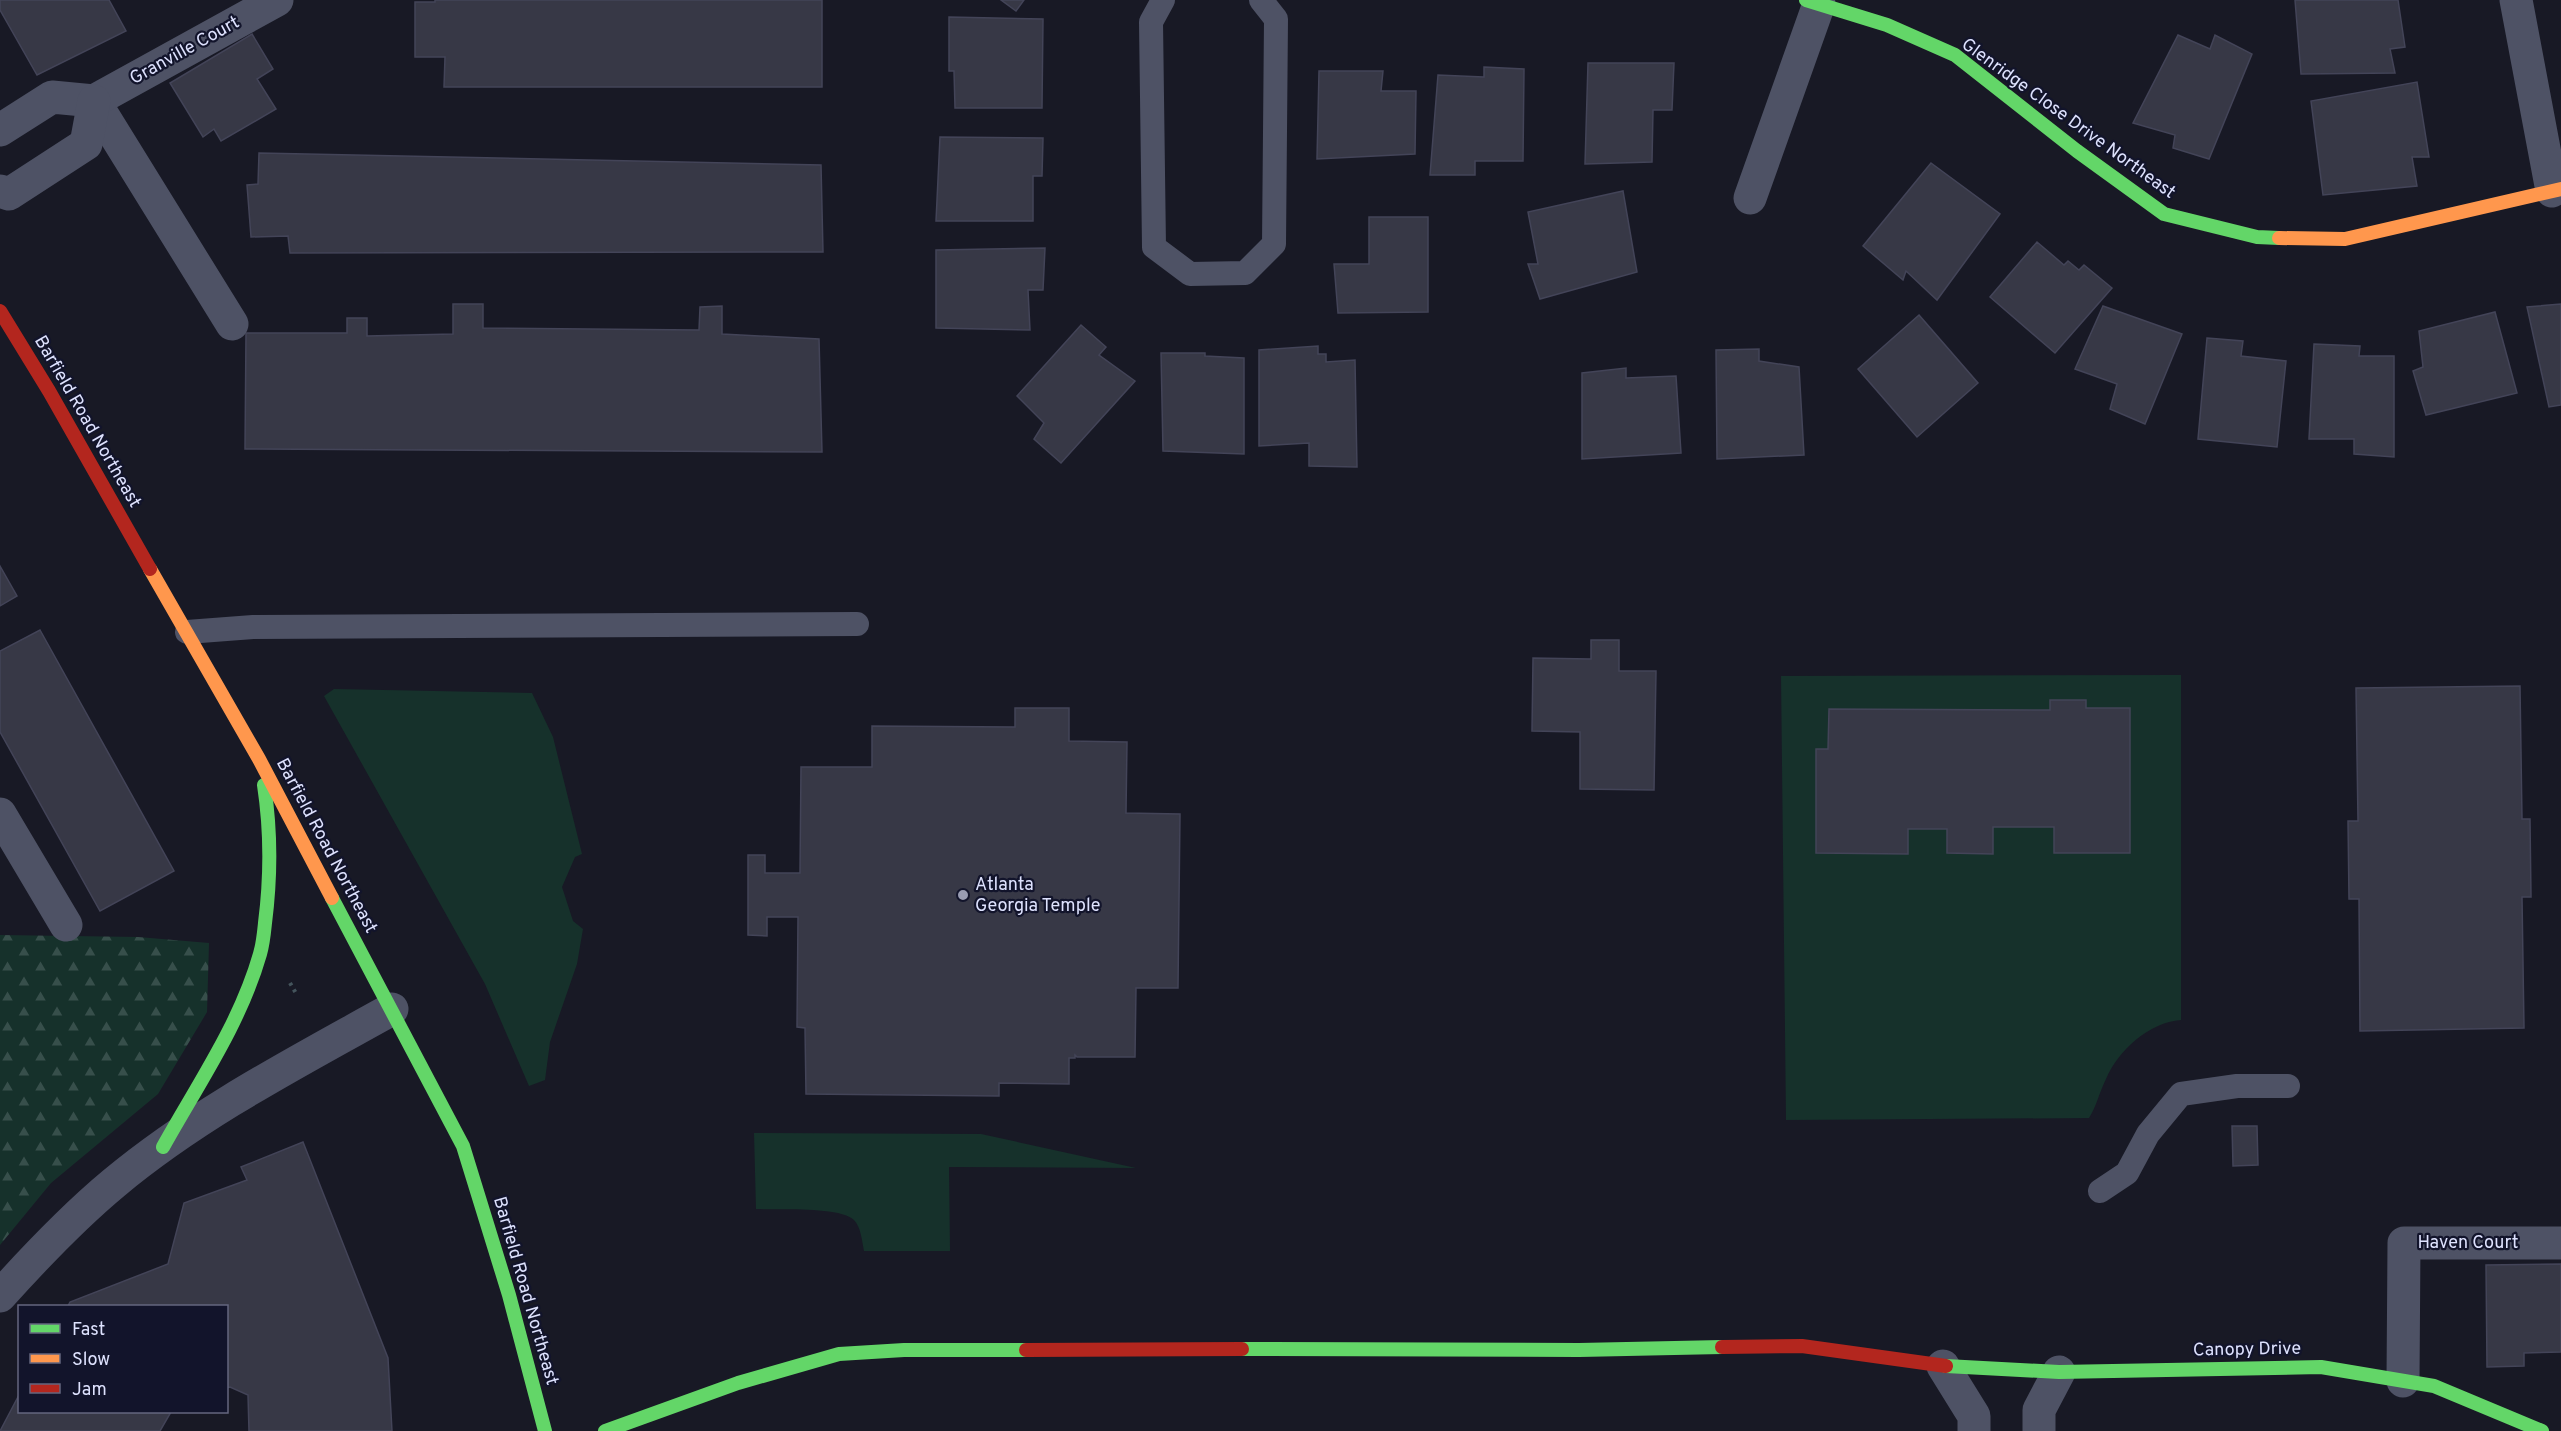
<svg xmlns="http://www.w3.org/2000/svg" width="2561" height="1431" font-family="Overpass,sans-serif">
<defs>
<pattern id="forest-firs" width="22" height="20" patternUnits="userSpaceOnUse" patternTransform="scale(1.5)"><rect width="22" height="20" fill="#16312b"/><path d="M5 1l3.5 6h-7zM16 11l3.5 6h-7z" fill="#374f4b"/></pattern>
</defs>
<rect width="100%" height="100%" fill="#181925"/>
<g fill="#16312b">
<path d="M 2181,675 L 2181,1020 C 2149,1022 2118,1051 2106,1079 C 2099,1093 2097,1105 2089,1118 L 1786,1120 L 1781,676 Z"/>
<path d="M 334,689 L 532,693 L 553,737 L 582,854 L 575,857 L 562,887 L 573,921 L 583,929 L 577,964 L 550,1042 L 545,1080 L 529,1086 L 485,984 L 324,696 Z"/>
<path d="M 754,1133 L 981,1134 L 1136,1168 L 949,1167 L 950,1251 L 864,1251 C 862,1241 861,1227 854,1220 C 840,1206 777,1210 756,1209 Z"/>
</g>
<path fill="url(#forest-firs)" d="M 0,935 L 138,937 L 209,943 L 207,1012 L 158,1094 L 51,1183 L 0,1245 Z"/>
<g fill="#373846" stroke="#434458" stroke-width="1.5">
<path d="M 0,0 L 109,0 L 126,31 L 37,75 L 0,10 Z"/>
<path d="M 435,0 L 822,0 L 822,87 L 444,87 L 445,57 L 415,57 L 415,2 L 435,2 Z"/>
<path d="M 1001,0 L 1024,0 L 1016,11 Z"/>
<path d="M 2295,0 L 2398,0 L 2405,47 L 2390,49 L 2395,73 L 2301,74 Z"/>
<path d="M 949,17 L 1043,19 L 1042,108 L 955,108 L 954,71 L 949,71 Z"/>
<path d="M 252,34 L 273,69 L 257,79 L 276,109 L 221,141 L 214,129 L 203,137 L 170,83 Z"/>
<path d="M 2178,35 L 2210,49 L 2215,35 L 2252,54 L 2209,159 L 2173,148 L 2175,135 L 2133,123 Z"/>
<path d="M 1588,63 L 1674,63 L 1672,110 L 1653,110 L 1652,162 L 1585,164 Z"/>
<path d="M 1484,67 L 1524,69 L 1523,161 L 1475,161 L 1475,175 L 1430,175 L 1438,75 L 1484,77 Z"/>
<path d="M 1319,71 L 1383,71 L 1381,91 L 1416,91 L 1415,154 L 1317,159 Z"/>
<path d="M 2417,82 L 2429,157 L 2412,157 L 2417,186 L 2323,195 L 2311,101 Z"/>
<path d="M 940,137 L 1043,138 L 1042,176 L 1033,176 L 1033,221 L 936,221 Z"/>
<path d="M 259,153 L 821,165 L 823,252 L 290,253 L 288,236 L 251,237 L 247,185 L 258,184 Z"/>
<path d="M 1931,163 L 2000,214 L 1937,300 L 1906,271 L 1903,280 L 1863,246 Z"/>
<path d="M 1623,191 L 1637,272 L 1540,299 L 1528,264 L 1538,264 L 1528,212 Z"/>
<path d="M 1369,217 L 1428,217 L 1428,312 L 1338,313 L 1334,264 L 1369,264 Z"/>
<path d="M 2037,242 L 2064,265 L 2068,261 L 2079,270 L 2084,265 L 2112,288 L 2055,353 L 1990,297 Z"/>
<path d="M 1045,248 L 1043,290 L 1028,290 L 1030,330 L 936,328 L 936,250 Z"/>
<path d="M 453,304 L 483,304 L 483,328 L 699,330 L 700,307 L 722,306 L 722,334 L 819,339 L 822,452 L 245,449 L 246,333 L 347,333 L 347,318 L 367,318 L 367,336 L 453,334 Z"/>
<path d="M 2561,304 L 2561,405 L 2549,407 L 2527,307 Z"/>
<path d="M 2103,306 L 2182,334 L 2145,424 L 2110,409 L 2117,384 L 2075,369 Z"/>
<path d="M 2495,312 L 2517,393 L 2426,415 L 2413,371 L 2423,367 L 2419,331 Z"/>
<path d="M 1919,315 L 1978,383 L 1917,437 L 1858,369 Z"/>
<path d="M 1081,325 L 1106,347 L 1099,355 L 1135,381 L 1061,463 L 1034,439 L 1044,423 L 1017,396 Z"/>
<path d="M 2207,338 L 2243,341 L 2241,356 L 2286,361 L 2277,447 L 2198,439 Z"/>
<path d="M 2314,344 L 2360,346 L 2359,356 L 2394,356 L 2394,457 L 2354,454 L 2354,439 L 2309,439 Z"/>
<path d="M 1318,346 L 1318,354 L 1326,354 L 1326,362 L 1355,360 L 1357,467 L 1309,466 L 1309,443 L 1259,446 L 1259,350 Z"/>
<path d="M 1759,349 L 1759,361 L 1799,367 L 1804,455 L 1717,459 L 1716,350 Z"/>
<path d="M 1161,353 L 1205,353 L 1205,356 L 1244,358 L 1244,454 L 1163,451 Z"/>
<path d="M 1626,368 L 1626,378 L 1676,376 L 1681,453 L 1582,459 L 1582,373 Z"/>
<path d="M 0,566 L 17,596 L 0,606 Z"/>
<path d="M 40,630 L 174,871 L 100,911 L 0,732 L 0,651 Z"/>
<path d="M 1591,640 L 1619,640 L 1619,671 L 1656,671 L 1654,790 L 1580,789 L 1580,732 L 1532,731 L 1533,658 L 1591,659 Z"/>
<path d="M 2520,686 L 2522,819 L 2530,819 L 2531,897 L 2522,897 L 2524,1028 L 2360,1031 L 2359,899 L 2349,899 L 2348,821 L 2358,821 L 2356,688 Z"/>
<path d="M 2050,700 L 2086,700 L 2086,708 L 2130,708 L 2130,853 L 2054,853 L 2054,827 L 1993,827 L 1993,854 L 1947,853 L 1947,829 L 1908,829 L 1908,854 L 1816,853 L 1816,749 L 1828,749 L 1829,709 L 2050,710 Z"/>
<path d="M 1015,708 L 1069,708 L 1069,741 L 1127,742 L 1126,813 L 1180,814 L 1178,988 L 1136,988 L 1135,1057 L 1077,1057 L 1075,1055 L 1075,1058 L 1069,1058 L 1069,1084 L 999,1083 L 999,1096 L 806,1094 L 805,1028 L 797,1027 L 798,917 L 767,917 L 767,936 L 748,935 L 748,855 L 765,855 L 765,873 L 800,873 L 801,767 L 872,767 L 872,726 L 1015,727 Z"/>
<path d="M 2232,1126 L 2257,1126 L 2258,1165 L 2233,1166 Z"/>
<path d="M 303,1142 L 388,1358 L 392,1431 L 249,1431 L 248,1395 L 230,1387 L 226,1388 L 226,1306 L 68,1306 L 70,1302 L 168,1264 L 184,1203 L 247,1180 L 241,1167 Z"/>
<path d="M 2561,1264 L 2561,1352 L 2524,1353 L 2524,1366 L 2487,1367 L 2486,1265 Z"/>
<path d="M 20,1393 L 20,1412 L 171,1412 L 160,1431 L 0,1431 Z"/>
</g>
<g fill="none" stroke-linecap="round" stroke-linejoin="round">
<path stroke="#44545c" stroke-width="4" stroke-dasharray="3 4.5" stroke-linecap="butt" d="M 290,983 L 297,995"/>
<g stroke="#4e5265" stroke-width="24">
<path d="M 1163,0 L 1151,22 L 1154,247 L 1190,274 L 1245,273 L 1274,244 L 1276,19 L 1261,0"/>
<path d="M 187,632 L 253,627 L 857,624"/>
<path d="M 2100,1191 L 2127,1173 L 2148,1134 L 2181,1094 L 2237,1086 L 2288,1086"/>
</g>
<g stroke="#4e5265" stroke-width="33">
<path d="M 2516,0 L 2552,191"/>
<path d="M 94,101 L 232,324"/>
<path d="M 0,130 L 52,97 L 94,101 L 277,0"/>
<path d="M 0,191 L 9,194 L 86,144 L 94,101"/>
<path d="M 1750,198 L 1819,4"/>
<path d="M 0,814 L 66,925"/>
<path d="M 0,1296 C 36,1256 73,1217 114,1183 C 198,1113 297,1062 392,1009"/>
<path d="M 1943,1366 L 1974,1416 L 1974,1431"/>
<path d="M 2403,1381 L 2404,1243 L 2561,1243"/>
<path d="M 2039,1431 L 2039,1410 L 2059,1372"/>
</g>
<g stroke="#63d668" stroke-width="14">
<path d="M 1806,0 L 1887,25 L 1955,55 L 2077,151 L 2164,214 L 2257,237 L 2279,238"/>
<path d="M 332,898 L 463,1146 L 509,1295 L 545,1431"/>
<path d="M 163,1147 C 198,1084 240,1024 260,954 C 263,944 264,933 265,923 C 271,876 271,831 264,785"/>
<path d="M 1242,1349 L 1579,1350 L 1722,1347"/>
<path d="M 1946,1366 L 2059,1372 L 2321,1367 L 2434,1386 L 2542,1431"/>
<path d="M 605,1431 L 738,1383 L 839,1354 L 904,1350 L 1026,1350"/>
</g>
<g stroke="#ff974d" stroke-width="14">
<path d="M 2279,238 L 2345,239 L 2561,189"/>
<path d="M 150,569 L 259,759 L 332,898"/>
</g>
<g stroke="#b3261e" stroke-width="14">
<path d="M 0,311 L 49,391 L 150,569"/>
<path d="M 1722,1347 L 1802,1346 L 1946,1366"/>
<path d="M 1026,1350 L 1242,1349"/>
</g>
</g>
<circle fill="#999cb2" stroke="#12142b" stroke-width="2" cx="963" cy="895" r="6"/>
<g text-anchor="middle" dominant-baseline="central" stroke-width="4.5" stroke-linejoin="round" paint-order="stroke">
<g font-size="18" fill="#dee2fe" stroke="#12142b">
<text transform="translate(185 51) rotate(-29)">Granville Court</text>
<text transform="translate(2068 119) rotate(36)">Glenridge Close Drive Northeast</text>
<text transform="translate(87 422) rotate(60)">Barfield Road Northeast</text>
<text transform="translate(326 846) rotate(62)">Barfield Road Northeast</text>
<text x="2468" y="1243">Haven Court</text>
<text transform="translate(525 1291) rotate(74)">Barfield Road Northeast</text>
<text transform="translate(2247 1350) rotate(-1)">Canopy Drive</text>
</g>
<g font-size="18" fill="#dee2fe" stroke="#12142b" text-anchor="start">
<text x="975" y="885">Atlanta<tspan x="975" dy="21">Georgia Temple</tspan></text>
</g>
</g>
<rect x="18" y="1305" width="210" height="108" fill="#12142b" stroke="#64667f" stroke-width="1.5"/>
<rect x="30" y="1324" width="30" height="9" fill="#63d668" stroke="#64667f" stroke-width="1.5"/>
<text x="72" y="1335" font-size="18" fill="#dee2fe">Fast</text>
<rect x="30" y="1354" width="30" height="9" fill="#ff974d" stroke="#64667f" stroke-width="1.5"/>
<text x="72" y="1365" font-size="18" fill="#dee2fe">Slow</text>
<rect x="30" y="1384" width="30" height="9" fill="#b3261e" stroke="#64667f" stroke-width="1.5"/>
<text x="72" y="1395" font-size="18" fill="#dee2fe">Jam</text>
</svg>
